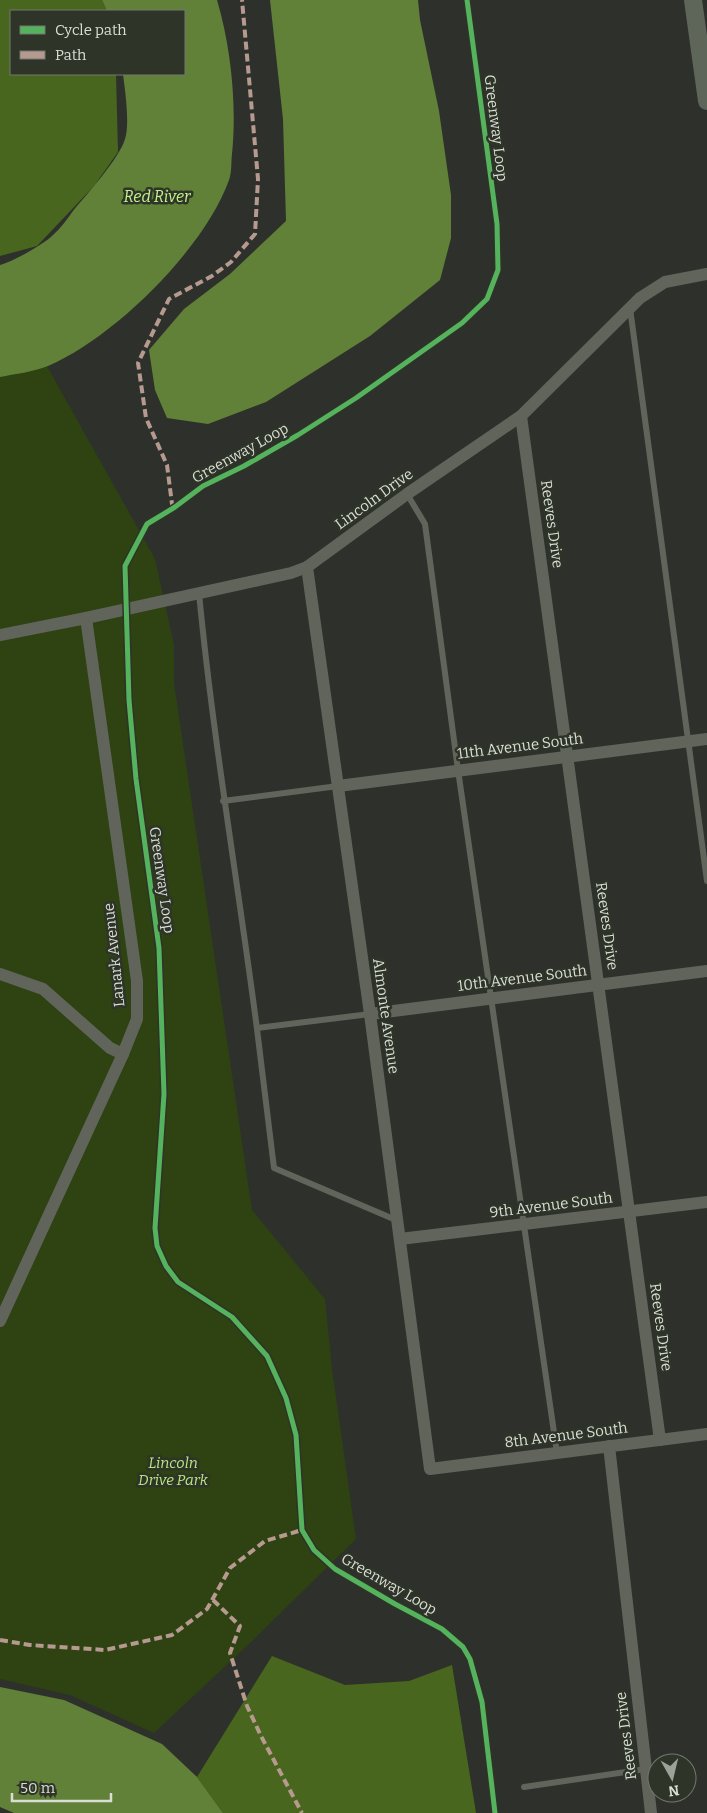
<svg xmlns="http://www.w3.org/2000/svg" width="707" height="1813" font-family="Bitter,serif">
<rect width="100%" height="100%" fill="#2e312b"/>
<path fill="#2e4212" d="M 47,366 L 155,559 L 174,645 L 174,683 L 252,1210 L 325,1299 L 332,1369 L 356,1539 L 250,1643 L 154,1733 L 70,1695 L 0,1679 L 0,377 Z"/>
<g fill="#48661e">
<path d="M 0,0 L 102,0 L 107,11 L 11,11 L 11,74 L 116,74 L 118,152 L 94,186 L 37,246 L 0,256 Z"/>
<path d="M 272,1656 L 345,1685 L 409,1681 L 452,1665 L 476,1813 L 223,1813 L 197,1777 Z"/>
</g>
<g fill="#618139">
<path d="M 102,0 L 217,0 C 231,47 237,105 232,154 C 231,162 232,172 229,180 C 205,248 114,338 48,366 C 33,372 15,374 0,377 L 0,265 C 14,261 43,245 53,235 C 61,228 67,219 73,211 C 87,194 119,159 125,139 C 130,124 125,90 123,74 L 184,74 L 184,11 L 107,11 Z"/>
<path d="M 270,0 L 418,0 L 420,20 L 439,111 L 451,195 L 451,238 L 440,280 L 370,336 L 266,402 L 208,424 L 167,418 L 155,390 L 149,350 L 184,309 L 230,274 L 286,221 L 283,119 Z"/>
<path d="M 0,1687 L 64,1700 L 162,1744 L 197,1777 L 223,1813 L 14,1813 L 0,1807 Z"/>
</g>
<g fill="none" stroke-linecap="round" stroke-linejoin="round">
<g stroke="#60645a" stroke-width="6">
<path d="M 630,308 L 707,881"/>
<path d="M 407,494 L 425,524 L 458,770 L 557,1453"/>
<path d="M 199,593 C 213,739 238,883 257,1029 C 263,1075 268,1122 274,1168 L 396,1220"/>
<path d="M 223,801 L 338,786"/>
<path d="M 257,1028 L 370,1014"/>
<path d="M 524,1787 L 646,1769"/>
</g>
<g stroke="#60645a" stroke-width="12">
<path d="M 521,416 L 660,1440"/>
<path d="M 307,567 L 370,1014 L 430,1469 L 707,1434"/>
<path d="M 0,635 L 86,618 L 291,573 L 307,567 L 407,494 L 521,416 L 640,298 L 665,282 L 707,274"/>
<path d="M 338,786 L 707,739"/>
<path d="M 0,974 L 43,989 L 110,1048 L 123,1054"/>
<path d="M 370,1014 L 707,971"/>
<path d="M 400,1239 L 707,1202"/>
<path d="M 0,1321 L 123,1054 L 137,1019 L 137,981 L 86,618"/>
<path d="M 609,1446 L 651,1813"/>
</g>
<path stroke="#5e6559" stroke-width="18" d="M 693,0 L 707,101"/>
<g stroke="#b69a8f" stroke-width="4" stroke-dasharray="8 4" stroke-linecap="butt">
<path d="M 175,507 L 172,504 L 167,465 L 146,418 L 138,363 L 169,299 L 212,276 L 231,262 L 255,234 L 258,179 L 242,0"/>
<path d="M 213,1600 L 240,1626 L 230,1653 L 247,1706 L 261,1736 L 302,1813"/>
<path d="M 0,1640 L 30,1645 L 105,1650 L 172,1635 L 207,1609 L 230,1568 L 265,1541 L 302,1530"/>
</g>
<defs>
<path id="cycleway" d="M 467,0 L 497,224 L 498,270 L 487,299 L 462,323 L 356,398 L 298,435 L 244,466 L 203,486 L 175,507 L 147,524 L 125,566 L 129,700 L 136,779 L 159,948 L 164,1094 L 155,1228 L 157,1246 L 166,1266 L 178,1282 L 232,1317 L 267,1356 L 286,1398 L 296,1435 L 302,1530 L 314,1550 L 335,1569 L 395,1604 L 442,1629 L 463,1647 L 470,1659 L 482,1702 L 495,1813"/>
</defs>
<use href="#cycleway" stroke="#2e3428" stroke-width="8"/>
<use href="#cycleway" stroke="#56b35d" stroke-width="5"/>
</g>
<g text-anchor="middle" dominant-baseline="central" stroke-width="5" stroke-linejoin="round" paint-order="stroke">
<g font-size="15" fill="#d9ddd6" stroke="#2e3428">
<text transform="translate(496 128) rotate(83)">Greenway Loop</text>
<text transform="translate(240 453) rotate(-29)">Greenway Loop</text>
<text transform="translate(374 499) rotate(-36)">Lincoln Drive</text>
<text transform="translate(552 524) rotate(82)">Reeves Drive</text>
<text transform="translate(520 746) rotate(-7)">11th Avenue South</text>
<text transform="translate(162 880) rotate(82)">Greenway Loop</text>
<text transform="translate(607 926) rotate(82)">Reeves Drive</text>
<text transform="translate(114 955) rotate(-96)">Lanark Avenue</text>
<text transform="translate(522 978) rotate(-7)">10th Avenue South</text>
<text transform="translate(386 1016) rotate(82)">Almonte Avenue</text>
<text transform="translate(551 1205) rotate(-7)">9th Avenue South</text>
<text transform="translate(661 1327) rotate(82)">Reeves Drive</text>
<text transform="translate(566 1435) rotate(-7)">8th Avenue South</text>
<text transform="translate(389 1584) rotate(30)">Greenway Loop</text>
<text transform="translate(626 1736) rotate(-97)">Reeves Drive</text>
</g>
<g font-size="15" font-style="italic" fill="#b5e77d" stroke="#2e3428">
<text x="173" y="1463">Lincoln<tspan x="173" dy="17">Drive Park</tspan></text>
</g>
<g font-size="16" font-style="italic" fill="#c2f48a" stroke="#2e3428">
<text x="157" y="196">Red River</text>
</g>
</g>
<rect x="10" y="10" width="175" height="65" fill="#2e3428" stroke="#72786e"/>
<rect x="20" y="26" width="25" height="8" fill="#56b35d" stroke="#72786e"/>
<text x="55" y="35" font-size="15" fill="#d9ddd6">Cycle path</text>
<rect x="20" y="51" width="25" height="8" fill="#b69a8f" stroke="#72786e"/>
<text x="55" y="60" font-size="15" fill="#d9ddd6">Path</text>
<g transform="translate(672 1778) rotate(172)"><circle r="24" fill="#2e3428" stroke="#72786e"/>
<path d="M0-4L9 19L0 12L-9 19Z" fill="#9da19a"/>
<text y="-8" font-size="14" font-weight="bold" text-anchor="middle" fill="#d9ddd6">N</text>
</g>
<path d="M12 1793v8h99v-8" fill="none" stroke="#d9ddd6" stroke-width="2.5"/>
<text x="20" y="1793" font-size="15" fill="#d9ddd6" stroke="#2e3428" stroke-width="4" paint-order="stroke">50 m</text>
</svg>
